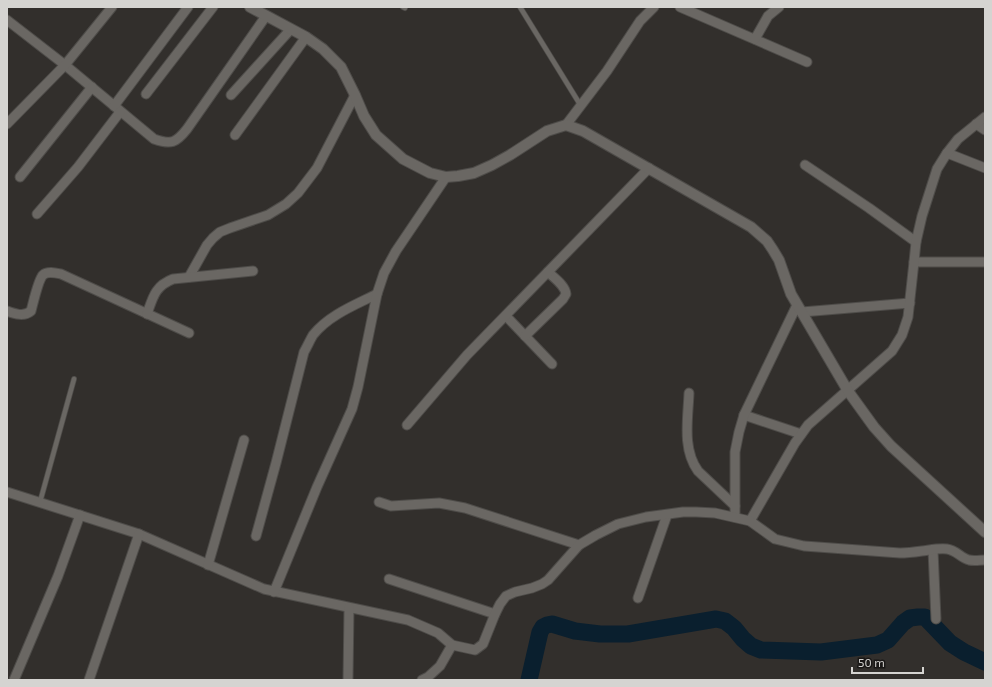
<svg xmlns="http://www.w3.org/2000/svg" width="992" height="687" font-family="'Exo 2',sans-serif">
<rect width="100%" height="100%" fill="#322f2c"/>
<g fill="none" stroke-linecap="round" stroke-linejoin="round">
<path stroke="#0a1f2e" stroke-width="17" d="M 529,680 L 540,632 L 543,627 L 547,625 L 552,624 L 575,631 L 600,634 L 628,634 L 716,619 L 725,621 L 734,628 L 743,639 L 751,646 L 761,650 L 821,652 L 877,645 L 888,640 L 903,623 L 910,618 L 918,617 L 925,617 L 950,643 L 964,652 L 985,662"/>
<defs>
<g id="service">
<path d="M 403,7 L 405,8"/>
<path d="M 520,7 L 581,106"/>
<path d="M 40,502 L 74,379"/>
</g>
<g id="minor">
<path d="M 680,7 L 807,62"/>
<path d="M 7,20 L 65,65 L 154,139 C 171,145 176,143 187,129 L 266,16"/>
<path d="M 755,39 L 768,16 L 779,7"/>
<path d="M 146,94 L 213,7"/>
<path d="M 231,95 L 291,29"/>
<path d="M 114,106 L 188,7"/>
<path d="M 7,124 L 65,65 L 112,7"/>
<path d="M 976,124 L 985,130"/>
<path d="M 566,125 L 607,71 L 640,21 L 654,7"/>
<path d="M 235,135 L 306,37"/>
<path d="M 947,153 L 985,168"/>
<path d="M 805,165 L 869,208 L 916,242"/>
<path d="M 20,177 L 92,87"/>
<path d="M 37,214 L 78,167 L 120,112"/>
<path d="M 914,262 L 985,262"/>
<path d="M 189,277 L 207,245 L 213,238 L 220,232 L 230,228 L 268,215 L 286,204 L 298,193 L 317,168 L 355,95"/>
<path d="M 7,311 C 15,314 24,317 31,311 C 33,304 38,280 43,275 C 47,271 56,273 61,274 L 189,333"/>
<path d="M 802,312 L 910,303"/>
<path d="M 147,314 C 153,297 155,286 173,279 L 253,271"/>
<path d="M 506,316 L 552,364"/>
<path d="M 525,336 L 563,299 L 566,294 C 565,285 554,278 548,272"/>
<path d="M 689,393 C 688,419 682,449 698,471 L 735,506"/>
<path d="M 744,415 L 801,434"/>
<path d="M 407,425 L 467,355 L 649,168"/>
<path d="M 7,492 L 139,534 L 264,589 L 408,620 L 438,633 L 452,645 L 440,666 L 428,677 L 422,680"/>
<path d="M 379,502 L 391,506 L 439,503 L 465,508 L 579,545"/>
<path d="M 735,517 L 735,452 L 739,432 L 744,415 L 797,305"/>
<path d="M 750,521 L 795,443 L 808,425 L 892,351 L 902,335 L 908,317 L 914,262 L 916,242 L 922,216 L 937,169 L 947,153 L 958,139 L 985,117"/>
<path d="M 256,536 L 276,463 L 304,352 C 307,347 310,340 313,335 C 329,315 355,305 377,294"/>
<path d="M 933,550 L 936,619"/>
<path d="M 208,565 L 244,440"/>
<path d="M 389,579 L 495,614"/>
<path d="M 274,592 L 317,487 L 352,409 L 358,387 L 377,294 L 384,273 L 396,251 L 446,177"/>
<path d="M 638,598 L 667,515"/>
<path d="M 452,645 L 475,650 L 483,644 L 495,614 L 500,604 L 506,596 L 515,592 L 532,588 L 542,584 L 548,580 L 579,545 L 596,535 L 618,524 L 646,517 L 683,512 L 696,512 L 715,513 L 750,521 L 775,539 L 804,546 L 900,553 C 907,553 915,552 922,551 C 930,550 939,548 947,549 C 956,550 961,558 969,560 C 974,561 980,560 985,560"/>
<path d="M 14,680 L 58,576 L 80,515"/>
<path d="M 89,680 L 139,534"/>
<path d="M 348,680 L 349,608"/>
</g>
<path id="tertiary" d="M 250,7 L 306,37 L 323,49 L 341,67 L 355,95 L 364,116 L 376,135 L 403,159 L 430,173 L 446,177 L 458,176 L 474,173 L 492,165 L 510,155 L 547,131 L 566,125 L 583,131 L 751,227 L 767,241 L 773,250 L 779,260 L 791,294 L 848,391 L 874,427 L 891,446 L 985,532"/>
</defs>
<use href="#service" stroke="#4e4c49" stroke-width="6"/>
<use href="#minor" stroke="#4e4c49" stroke-width="11"/>
<use href="#tertiary" stroke="#4e4c49" stroke-width="12"/>
<use href="#service" stroke="#6a6763" stroke-width="4.5"/>
<use href="#minor" stroke="#6a6763" stroke-width="9"/>
<use href="#tertiary" stroke="#6a6763" stroke-width="10"/>
</g>
<rect width="992" height="687" fill="none" stroke="#d5d4d1" stroke-width="16"/>
<path d="M852 667v6h71v-6" fill="none" stroke="#d5d4d1" stroke-width="2"/>
<text x="858" y="667" font-size="12" fill="#d5d4d1" stroke="#191716" stroke-width="3" paint-order="stroke">50 m</text>
</svg>
